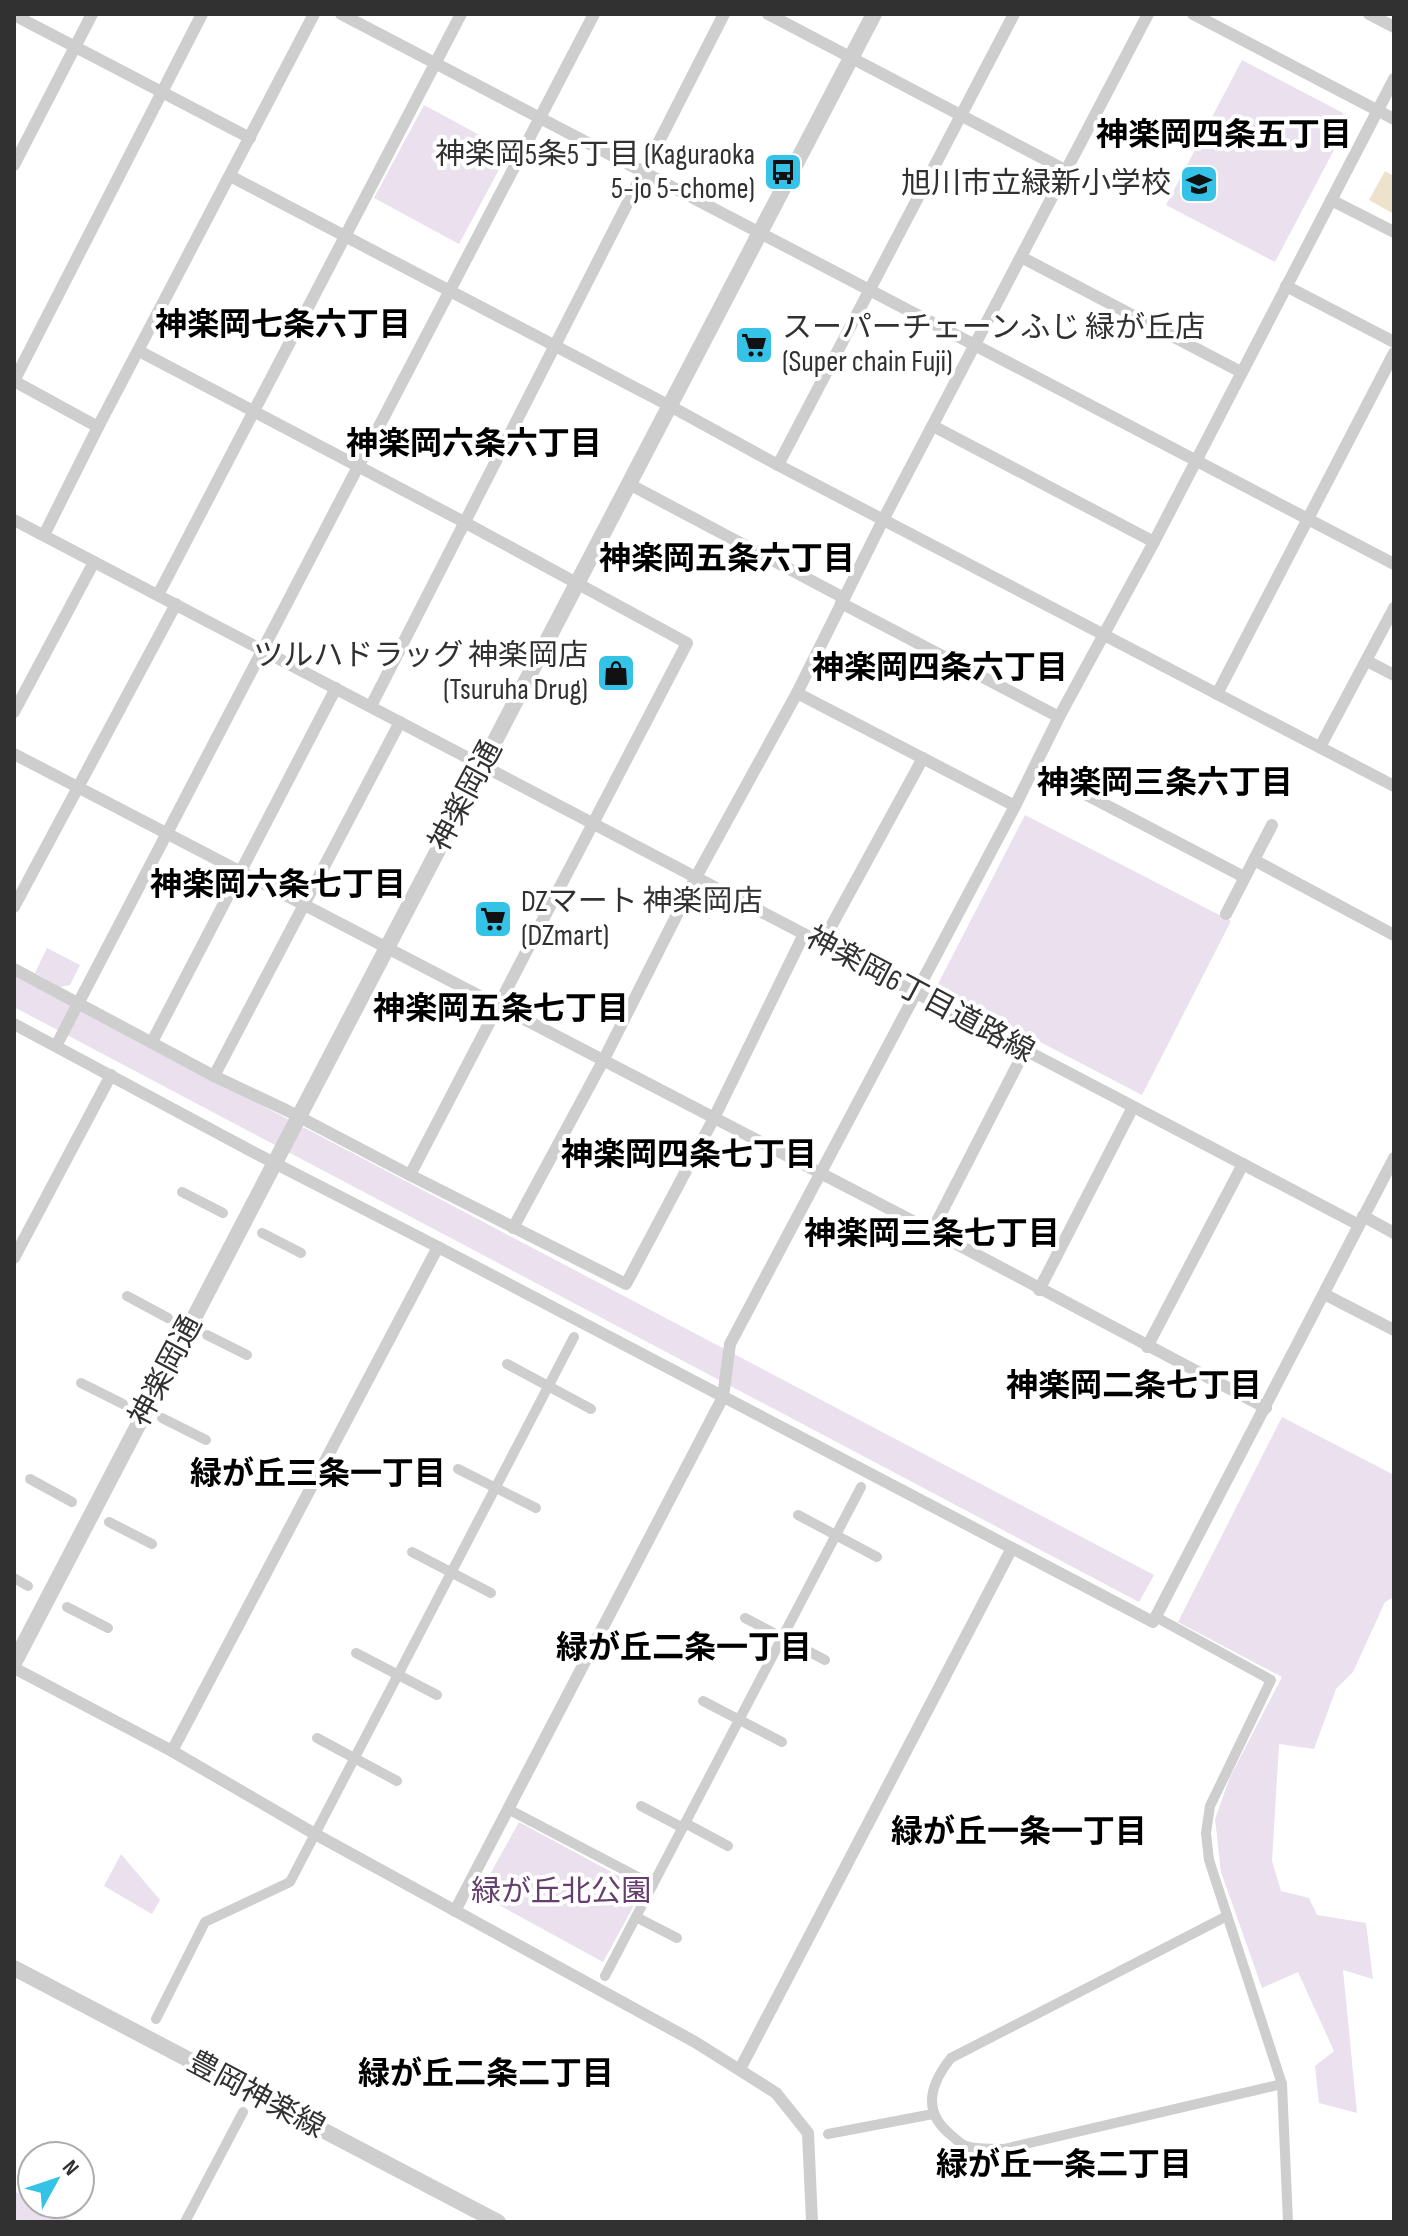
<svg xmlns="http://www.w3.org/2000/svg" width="1408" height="2236" font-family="'Sofia Sans Condensed','Noto Sans JP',sans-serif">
<rect width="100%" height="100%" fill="#fff"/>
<g fill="#eae0ee">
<path d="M 1242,60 L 1343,113 L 1346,127 L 1275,262 L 1166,205 Z"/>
<path d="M 424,105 L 509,151 L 459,244 L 374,198 Z"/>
<path d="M 1025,815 L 1231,921 L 1142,1095 L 936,988 Z"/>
<path d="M 47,948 L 80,965 L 70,985 L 60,987 L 35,973 Z"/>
<path d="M 14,975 L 1154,1575 L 1139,1602 L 14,1007 Z"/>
<path d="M 1282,1417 L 1394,1475 L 1394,1597 L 1385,1602 L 1353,1672 L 1336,1689 L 1314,1749 L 1279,1744 L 1272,1861 L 1281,1891 L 1309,1898 L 1317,1915 L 1366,1923 L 1373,1979 L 1343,1970 L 1357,2113 L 1319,2103 L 1315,2066 L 1334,2051 L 1298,1972 L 1262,1988 L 1221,1872 L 1215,1819 L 1230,1777 L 1282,1677 L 1178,1622 Z"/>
<path d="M 519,1822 L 643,1889 L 603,1962 L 479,1894 Z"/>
<path d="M 121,1854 L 160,1900 L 152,1914 L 104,1886 Z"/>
<path d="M 14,2191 L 32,2200 L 32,2204 L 40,2204 L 74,2222 L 14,2222 Z"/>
</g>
<path fill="#ede2cc" d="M 1385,171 L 1394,176 L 1394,214 L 1369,200 Z"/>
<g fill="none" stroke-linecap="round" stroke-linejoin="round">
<g stroke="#cecece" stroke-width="10">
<path d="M 182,1192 L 223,1213"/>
<path d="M 262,1233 L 301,1253"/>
<path d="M 127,1296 L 168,1318"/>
<path d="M 207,1335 L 247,1355"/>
<path d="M 507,1364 L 591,1409"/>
<path d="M 81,1383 L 123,1404"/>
<path d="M 162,1418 L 206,1440"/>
<path d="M 458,1469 L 536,1508"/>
<path d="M 30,1479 L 72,1502"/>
<path d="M 798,1515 L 877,1557"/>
<path d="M 109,1522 L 152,1544"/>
<path d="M 412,1552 L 491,1593"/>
<path d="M 14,1578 L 28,1586"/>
<path d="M 67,1607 L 108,1628"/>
<path d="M 1156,1617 L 1271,1680 L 1210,1806 L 1206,1833 L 1209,1860 L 1282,2084 L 1288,2222"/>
<path d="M 745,1618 L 825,1660"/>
<path d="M 356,1653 L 437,1695"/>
<path d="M 703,1701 L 782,1742"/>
<path d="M 317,1738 L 397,1781"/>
<path d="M 641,1806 L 683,1828"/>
<path d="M 508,1809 L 653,1885"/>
<path d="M 685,1823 L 728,1846"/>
<path d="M 1227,1916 L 951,2058 C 931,2083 921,2111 951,2135 C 955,2138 961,2145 966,2146 C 976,2150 993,2148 1004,2149 L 1282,2084"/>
<path d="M 636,1917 L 677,1938"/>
<path d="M 605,1976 L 861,1487"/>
<path d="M 156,2019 L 205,1922 L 290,1882 L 574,1337"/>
<path d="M 828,2134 L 933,2114"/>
<path d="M 185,2222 L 243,2112"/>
</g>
<g stroke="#cecece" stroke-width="12">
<path d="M 341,14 L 1394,564"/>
<path d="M 768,14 L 1067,171"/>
<path d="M 1193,14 L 1394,119"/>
<path d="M 1369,14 L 1394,27"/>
<path d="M 14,15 L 250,138"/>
<path d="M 14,165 L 92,14"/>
<path d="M 230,176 L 670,406 L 778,465 L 1394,786"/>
<path d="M 1331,200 L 1394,232"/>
<path d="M 1021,257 L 1241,372"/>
<path d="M 1286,286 L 1394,342"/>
<path d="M 139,351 L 464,522 L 687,643 L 410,1175"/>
<path d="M 14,381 L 202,14"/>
<path d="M 14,381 L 98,427"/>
<path d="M 933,426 L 1154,542"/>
<path d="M 778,465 L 1014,14"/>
<path d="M 629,484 L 844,598"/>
<path d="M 14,520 L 1359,1225"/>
<path d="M 44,535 L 98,427 L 314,14"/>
<path d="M 158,595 L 461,14"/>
<path d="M 841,603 L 1059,717"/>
<path d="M 1367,661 L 1394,675"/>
<path d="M 797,693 L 1015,806"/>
<path d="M 1217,694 L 1394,353"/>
<path d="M 371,706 L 724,14"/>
<path d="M 14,712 L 94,562"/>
<path d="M 1320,747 L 1394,608"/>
<path d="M 14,754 L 932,1231 L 1266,1408"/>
<path d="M 1035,768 L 1244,877"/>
<path d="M 1254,860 L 1394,935"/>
<path d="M 14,907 L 176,604"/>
<path d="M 1226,914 L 1272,825"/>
<path d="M 822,943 L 923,758"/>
<path d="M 14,969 L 214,1076 L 286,1110 L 410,1175 L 626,1284 L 714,1118 L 804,934"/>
<path d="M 14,1024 L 253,1152 L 438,1247 L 1153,1622 L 1394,1158"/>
<path d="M 152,1042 L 336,688"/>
<path d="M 56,1046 L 594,14"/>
<path d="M 214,1076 L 400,722"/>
<path d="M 1363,1216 L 1394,1233"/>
<path d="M 513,1228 L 603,1061 L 696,877 L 797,693 L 883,520 L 1148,14"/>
<path d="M 932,1231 L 1025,1050"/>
<path d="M 14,1258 L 111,1075"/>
<path d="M 1039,1290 L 1133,1107"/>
<path d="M 1324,1294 L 1394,1330"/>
<path d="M 1147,1347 L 1243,1164"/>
<path d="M 14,1668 L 172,1751 L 315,1834 L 695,2042 L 776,2093 L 808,2133 L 812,2222"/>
<path d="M 172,1751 L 438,1247"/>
<path d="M 455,1911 L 723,1397 L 730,1344 L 1015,806 L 1059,717 L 1154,542 L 1394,79"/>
<path d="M 740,2069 L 1012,1548"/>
</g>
<g stroke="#cecece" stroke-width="16">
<path d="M 14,1663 L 874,14"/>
<path d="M 14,1968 L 498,2222"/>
</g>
</g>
<defs>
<symbol id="bus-square" viewBox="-11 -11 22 22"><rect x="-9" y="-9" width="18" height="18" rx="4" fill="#34c3e7" stroke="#fff"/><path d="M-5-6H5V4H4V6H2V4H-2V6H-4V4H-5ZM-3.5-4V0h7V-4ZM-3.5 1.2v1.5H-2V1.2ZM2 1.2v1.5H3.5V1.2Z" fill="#111"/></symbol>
<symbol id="school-square" viewBox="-11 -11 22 22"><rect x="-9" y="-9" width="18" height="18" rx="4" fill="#34c3e7" stroke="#fff"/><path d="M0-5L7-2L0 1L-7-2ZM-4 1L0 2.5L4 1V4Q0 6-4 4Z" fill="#111"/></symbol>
<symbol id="supermarket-square" viewBox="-11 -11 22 22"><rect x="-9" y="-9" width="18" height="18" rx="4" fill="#34c3e7" stroke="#fff"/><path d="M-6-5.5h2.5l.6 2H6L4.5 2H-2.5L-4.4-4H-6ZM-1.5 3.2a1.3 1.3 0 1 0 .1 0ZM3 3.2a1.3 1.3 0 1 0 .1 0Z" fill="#111"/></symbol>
<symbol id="shop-square" viewBox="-11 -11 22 22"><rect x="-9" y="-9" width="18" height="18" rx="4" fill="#34c3e7" stroke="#fff"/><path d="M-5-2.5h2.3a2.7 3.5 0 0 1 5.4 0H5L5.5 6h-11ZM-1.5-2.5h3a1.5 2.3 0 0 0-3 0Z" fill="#111"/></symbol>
</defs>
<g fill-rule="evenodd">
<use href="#bus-square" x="761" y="150" width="44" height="44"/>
<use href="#school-square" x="1177" y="162" width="44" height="44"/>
<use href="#supermarket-square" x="732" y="323" width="44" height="44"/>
<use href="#shop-square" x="594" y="651" width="44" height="44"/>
<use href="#supermarket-square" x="471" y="897" width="44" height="44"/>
</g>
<g text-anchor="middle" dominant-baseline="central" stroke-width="8" stroke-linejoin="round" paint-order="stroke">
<g font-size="30" fill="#313131" stroke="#fff" text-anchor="end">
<text x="755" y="155">神楽岡5条5丁目 (Kaguraoka<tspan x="755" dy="34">5-jo 5-chome)</tspan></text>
<text x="1171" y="184">旭川市立緑新小学校</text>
<text x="782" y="328" text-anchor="start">スーパーチェーンふじ 緑が丘店<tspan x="782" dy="34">(Super chain Fuji)</tspan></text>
<text x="588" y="656">ツルハドラッグ 神楽岡店<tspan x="588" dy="34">(Tsuruha Drug)</tspan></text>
<text x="521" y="902" text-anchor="start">DZマート 神楽岡店<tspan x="521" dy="34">(DZmart)</tspan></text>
</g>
<g font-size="30" fill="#313131" stroke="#fff">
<text transform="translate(466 796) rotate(-62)">神楽岡通</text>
<text transform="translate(920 995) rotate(28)">神楽岡6丁目道路線</text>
<text transform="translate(166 1371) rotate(-62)">神楽岡通</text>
<text transform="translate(256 2095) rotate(28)">豊岡神楽線</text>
</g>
<g font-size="30" fill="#653d6e" stroke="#fff">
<text x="561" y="1892">緑が丘北公園</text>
</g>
<g font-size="32" font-weight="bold" fill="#000" stroke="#fff">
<text x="1224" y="135">神楽岡四条五丁目</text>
<text x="283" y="325">神楽岡七条六丁目</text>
<text x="474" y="444">神楽岡六条六丁目</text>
<text x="727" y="559">神楽岡五条六丁目</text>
<text x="940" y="668">神楽岡四条六丁目</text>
<text x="1165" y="783">神楽岡三条六丁目</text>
<text x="278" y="885">神楽岡六条七丁目</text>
<text x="501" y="1009">神楽岡五条七丁目</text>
<text x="689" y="1155">神楽岡四条七丁目</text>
<text x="932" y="1234">神楽岡三条七丁目</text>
<text x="1134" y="1386">神楽岡二条七丁目</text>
<text x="318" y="1474">緑が丘三条一丁目</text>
<text x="684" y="1648">緑が丘二条一丁目</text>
<text x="1019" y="1832">緑が丘一条一丁目</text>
<text x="486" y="2074">緑が丘二条二丁目</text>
<text x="1064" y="2165">緑が丘一条二丁目</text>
</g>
</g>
<rect width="1408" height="2236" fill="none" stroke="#313131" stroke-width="32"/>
<g transform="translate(56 2180) rotate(50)"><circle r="38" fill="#ffffff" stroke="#adadad" stroke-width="2"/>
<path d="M0-6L14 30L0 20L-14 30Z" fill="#34c3e7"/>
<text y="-12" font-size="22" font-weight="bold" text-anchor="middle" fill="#313131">N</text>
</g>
</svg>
